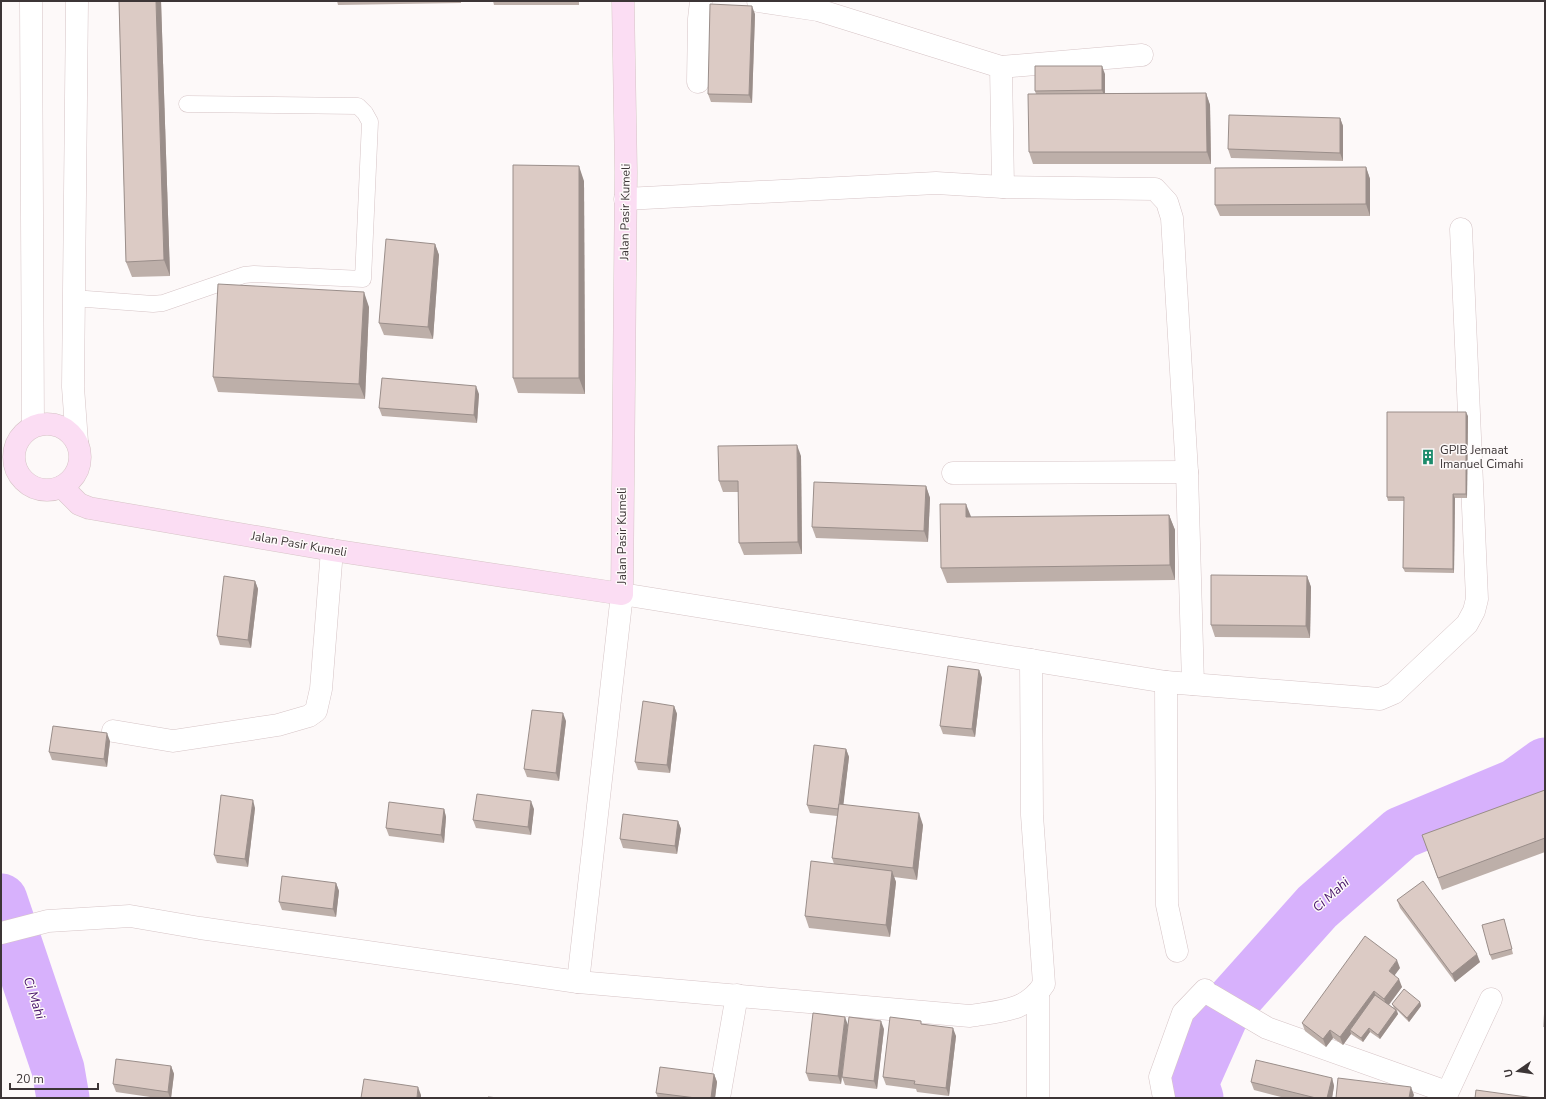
<svg xmlns="http://www.w3.org/2000/svg" width="1546" height="1099" font-family="'Nunito Sans',sans-serif">
<rect width="100%" height="100%" fill="#fdf9f9"/>
<g fill="none" stroke-linecap="round" stroke-linejoin="round">
<g stroke="#d7b1fc" stroke-width="53">
<path d="M 1,900 L 58,1069 L 63,1098"/>
<path d="M 1197,1098 L 1192,1083 L 1224,1011 L 1317,907 L 1401,833 L 1516,785 L 1545,764"/>
</g>
<defs>
<path id="lane" d="M 73,298 L 153,304 L 163,303 L 244,275 L 254,274 L 363,279 L 370,122 L 365,113 L 358,106 L 187,104"/>
<g id="street">
<path d="M 31,1 L 33,426"/>
<path d="M 77,1 L 73,387 L 77,442"/>
<path d="M 758,1 L 818,10 L 1001,67 L 1003,187"/>
<path d="M 1001,67 L 1142,55"/>
<path d="M 698,82 L 699,19 L 701,1"/>
<path d="M 625,199 L 936,183 L 1003,187 L 1155,189 L 1167,202 L 1172,218 L 1187,472 L 1193,684"/>
<path d="M 953,473 L 1187,472"/>
<path d="M 1166,682 L 1167,905 L 1177,951"/>
<path d="M 113,731 L 173,741 L 278,725 L 309,716 L 316,711 L 321,689 L 332,550"/>
<path d="M 1,933 L 48,921 L 130,916 L 200,928 L 578,982 L 970,1016 C 999,1011 1027,1012 1044,984 L 1032,815 L 1031,660"/>
<path d="M 578,982 L 622,594 L 1166,682 L 1380,699 L 1394,693 L 1467,624 L 1474,611 L 1477,599 L 1461,229"/>
<path d="M 1038,994 L 1038,1098"/>
<path d="M 1211,995 L 1267,1028 L 1447,1092"/>
<path d="M 719,1098 L 737,995"/>
<path d="M 1164,1098 L 1160,1077 L 1183,1013 L 1205,990"/>
<path d="M 1445,1098 L 1491,999"/>
</g>
<g id="secondary">
<circle cx="47" cy="457" r="33"/>
<path d="M 62,487 L 79,504 L 89,508 L 332,550 L 622,594 L 626,172 L 623,1"/>
</g>
</defs>
<use href="#lane" stroke="#d6c4c6" stroke-width="17"/>
<use href="#street" stroke="#d6c4c6" stroke-width="23"/>
<use href="#secondary" stroke="#d6c4c6" stroke-width="23"/>
<use href="#lane" stroke="#fff" stroke-width="16"/>
<use href="#street" stroke="#fff" stroke-width="22"/>
<use href="#secondary" stroke="#fbddf3" stroke-width="22"/>
</g>
<g fill="#bdafa9">
<path d="M 119,1 L 161,1 L 170,276 L 132,277 L 126,262 Z"/>
<path d="M 337,1 L 461,1 L 461,3 L 338,5 Z"/>
<path d="M 493,1 L 579,1 L 579,5 L 494,5 Z"/>
<path d="M 755,14 L 752,103 L 711,102 L 708,94 Z"/>
<path d="M 1105,74 L 1105,93 L 1206,93 L 1210,105 L 1211,164 L 1033,164 L 1029,152 L 1036,94 L 1035,91 Z"/>
<path d="M 1340,118 L 1343,126 L 1343,161 L 1231,158 L 1228,149 Z"/>
<path d="M 1366,167 L 1370,179 L 1370,216 L 1220,216 L 1215,205 Z"/>
<path d="M 584,181 L 585,394 L 518,393 L 513,378 Z"/>
<path d="M 435,244 L 439,255 L 433,339 L 384,335 L 379,323 Z"/>
<path d="M 369,307 L 365,399 L 218,392 L 213,377 Z"/>
<path d="M 479,394 L 477,423 L 382,416 L 379,408 Z"/>
<path d="M 1468,416 L 1467,498 L 1455,498 L 1454,573 L 1405,572 L 1403,568 L 1404,501 L 1388,501 L 1387,497 Z"/>
<path d="M 801,456 L 802,554 L 744,555 L 739,543 L 739,492 L 723,492 L 719,481 Z"/>
<path d="M 926,486 L 930,498 L 928,542 L 816,538 L 812,527 Z"/>
<path d="M 1169,515 L 1175,530 L 1175,580 L 947,583 L 941,568 L 971,517 Z"/>
<path d="M 1307,576 L 1311,587 L 1310,638 L 1215,637 L 1211,625 Z"/>
<path d="M 255,581 L 258,589 L 251,648 L 220,645 L 217,636 Z"/>
<path d="M 979,670 L 982,678 L 975,737 L 943,734 L 940,726 Z"/>
<path d="M 674,706 L 677,714 L 670,773 L 638,770 L 635,762 Z"/>
<path d="M 566,721 L 559,781 L 527,777 L 524,769 Z"/>
<path d="M 110,741 L 107,767 L 52,760 L 49,752 Z"/>
<path d="M 846,749 L 849,757 L 843,804 L 923,825 L 917,880 L 894,877 L 896,882 L 890,937 L 809,928 L 805,916 L 834,864 L 832,858 L 837,816 L 810,813 L 807,805 Z"/>
<path d="M 1545,790 L 1545,852 L 1442,890 L 1422,835 Z"/>
<path d="M 255,808 L 248,867 L 217,863 L 214,855 Z"/>
<path d="M 444,809 L 446,817 L 444,843 L 389,836 L 386,828 Z"/>
<path d="M 534,809 L 531,835 L 476,828 L 473,820 Z"/>
<path d="M 678,821 L 681,829 L 677,854 L 623,848 L 620,839 Z"/>
<path d="M 336,883 L 339,891 L 336,917 L 282,910 L 279,902 Z"/>
<path d="M 1397,900 L 1480,962 L 1455,982 L 1400,908 Z"/>
<path d="M 1504,919 L 1513,954 L 1492,960 L 1490,955 Z"/>
<path d="M 1400,968 L 1394,975 L 1402,987 L 1389,1005 L 1394,1008 L 1392,1004 L 1420,1002 L 1421,1006 L 1409,1022 L 1397,1010 L 1398,1014 L 1380,1039 L 1370,1032 L 1363,1042 L 1351,1034 L 1343,1045 L 1333,1038 L 1326,1047 L 1305,1031 L 1302,1023 Z"/>
<path d="M 922,1024 L 956,1036 L 949,1096 L 917,1092 L 916,1089 L 886,1085 L 883,1077 Z"/>
<path d="M 848,1025 L 841,1084 L 809,1081 L 806,1073 Z"/>
<path d="M 884,1029 L 877,1089 L 845,1085 L 842,1077 Z"/>
<path d="M 171,1066 L 174,1074 L 171,1098 L 157,1098 L 116,1092 L 113,1084 Z"/>
<path d="M 714,1074 L 717,1082 L 715,1098 L 658,1098 L 656,1093 Z"/>
<path d="M 1332,1078 L 1334,1086 L 1332,1098 L 1285,1098 L 1254,1090 L 1251,1082 Z"/>
</g>
<g fill="#9a8e8a">
<path d="M 156,1 L 161,1 L 170,276 L 164,260 Z"/>
<path d="M 752,6 L 755,14 L 752,103 L 749,95 Z"/>
<path d="M 1102,66 L 1105,74 L 1105,98 L 1102,90 Z"/>
<path d="M 1206,93 L 1210,105 L 1211,164 L 1207,152 Z"/>
<path d="M 1340,118 L 1343,126 L 1343,161 L 1340,153 Z"/>
<path d="M 579,166 L 584,181 L 585,394 L 579,378 Z"/>
<path d="M 1366,167 L 1370,179 L 1370,216 L 1366,204 Z"/>
<path d="M 435,244 L 439,255 L 433,339 L 428,327 Z"/>
<path d="M 364,292 L 369,307 L 365,399 L 359,384 Z"/>
<path d="M 476,386 L 479,394 L 477,423 L 474,415 Z"/>
<path d="M 1466,412 L 1468,416 L 1467,498 L 1466,494 Z"/>
<path d="M 797,445 L 801,456 L 802,554 L 798,542 Z"/>
<path d="M 926,486 L 930,498 L 928,542 L 924,531 Z"/>
<path d="M 1453,494 L 1455,498 L 1454,573 L 1453,569 Z"/>
<path d="M 966,504 L 972,519 L 966,517 Z"/>
<path d="M 1169,515 L 1175,530 L 1175,580 L 1170,565 Z"/>
<path d="M 1307,576 L 1311,587 L 1310,638 L 1306,626 Z"/>
<path d="M 255,581 L 258,589 L 251,648 L 248,640 Z"/>
<path d="M 979,670 L 982,678 L 975,737 L 972,729 Z"/>
<path d="M 674,706 L 677,714 L 670,773 L 667,765 Z"/>
<path d="M 563,713 L 566,721 L 559,781 L 556,773 Z"/>
<path d="M 107,733 L 110,741 L 107,767 L 104,759 Z"/>
<path d="M 846,749 L 849,757 L 842,817 L 839,809 Z"/>
<path d="M 253,800 L 255,808 L 248,867 L 245,859 Z"/>
<path d="M 531,801 L 534,809 L 531,835 L 528,827 Z"/>
<path d="M 444,809 L 446,817 L 444,843 L 441,835 Z"/>
<path d="M 919,813 L 923,825 L 917,880 L 913,868 Z"/>
<path d="M 678,821 L 681,829 L 677,854 L 675,846 Z"/>
<path d="M 892,871 L 896,882 L 890,937 L 886,925 Z"/>
<path d="M 336,883 L 339,891 L 336,917 L 333,909 Z"/>
<path d="M 1477,954 L 1480,962 L 1455,982 L 1452,974 Z"/>
<path d="M 1397,960 L 1400,968 L 1392,979 L 1389,971 Z"/>
<path d="M 1399,979 L 1402,987 L 1387,1007 L 1384,999 Z"/>
<path d="M 1374,991 L 1377,999 L 1350,1030 L 1351,1034 L 1343,1045 L 1340,1037 Z"/>
<path d="M 1420,1002 L 1421,1006 L 1409,1022 L 1407,1018 Z"/>
<path d="M 1396,1010 L 1398,1014 L 1380,1039 L 1378,1035 Z"/>
<path d="M 845,1017 L 848,1025 L 841,1084 L 838,1076 Z"/>
<path d="M 881,1021 L 884,1029 L 877,1089 L 874,1081 Z"/>
<path d="M 953,1028 L 956,1036 L 949,1096 L 946,1088 Z"/>
<path d="M 1369,1028 L 1370,1032 L 1363,1042 L 1361,1038 Z"/>
<path d="M 1330,1030 L 1333,1038 L 1326,1047 L 1323,1039 Z"/>
<path d="M 171,1066 L 174,1074 L 171,1098 L 170,1098 L 168,1092 Z"/>
<path d="M 714,1074 L 717,1082 L 715,1098 L 711,1098 Z"/>
<path d="M 1332,1078 L 1334,1086 L 1332,1098 L 1327,1098 Z"/>
<path d="M 418,1087 L 421,1095 L 421,1098 L 417,1098 Z"/>
<path d="M 1411,1087 L 1414,1095 L 1413,1098 L 1409,1098 Z"/>
</g>
<g fill="#dccbc5" stroke="#9a8e8a">
<path d="M 119,1 L 156,1 L 164,260 L 126,262 Z"/>
<path d="M 710,4 L 752,6 L 749,95 L 708,94 Z"/>
<path d="M 1035,66 L 1102,66 L 1102,90 L 1035,91 Z"/>
<path d="M 1206,93 L 1207,152 L 1029,152 L 1028,94 Z"/>
<path d="M 1229,115 L 1340,118 L 1340,153 L 1228,149 Z"/>
<path d="M 513,165 L 579,166 L 579,378 L 513,378 Z"/>
<path d="M 1366,167 L 1366,204 L 1215,205 L 1215,168 Z"/>
<path d="M 386,239 L 435,244 L 428,327 L 379,323 Z"/>
<path d="M 218,284 L 364,292 L 359,384 L 213,377 Z"/>
<path d="M 382,378 L 476,386 L 474,415 L 379,408 Z"/>
<path d="M 1387,412 L 1466,412 L 1466,494 L 1453,494 L 1453,569 L 1403,568 L 1404,497 L 1387,497 Z"/>
<path d="M 797,445 L 798,542 L 739,543 L 738,481 L 719,481 L 718,446 Z"/>
<path d="M 814,482 L 926,486 L 924,531 L 812,527 Z"/>
<path d="M 940,504 L 966,504 L 966,517 L 1169,515 L 1170,565 L 941,568 Z"/>
<path d="M 1211,575 L 1307,576 L 1306,626 L 1211,625 Z"/>
<path d="M 224,576 L 255,581 L 248,640 L 217,636 Z"/>
<path d="M 948,666 L 979,670 L 972,729 L 940,726 Z"/>
<path d="M 643,701 L 674,706 L 667,765 L 635,762 Z"/>
<path d="M 532,710 L 563,713 L 556,773 L 524,769 Z"/>
<path d="M 53,726 L 107,733 L 104,759 L 49,752 Z"/>
<path d="M 814,745 L 846,749 L 839,804 L 838,809 L 807,805 Z"/>
<path d="M 1545,790 L 1545,838 L 1438,878 L 1422,835 Z"/>
<path d="M 477,794 L 531,801 L 528,827 L 473,820 Z"/>
<path d="M 221,795 L 253,800 L 245,859 L 214,855 Z"/>
<path d="M 389,802 L 444,809 L 441,835 L 386,828 Z"/>
<path d="M 839,804 L 919,813 L 913,868 L 832,858 Z"/>
<path d="M 623,814 L 678,821 L 675,846 L 620,839 Z"/>
<path d="M 811,861 L 892,871 L 886,925 L 805,916 Z"/>
<path d="M 282,876 L 336,883 L 333,909 L 279,902 Z"/>
<path d="M 1423,881 L 1477,954 L 1452,974 L 1397,900 Z"/>
<path d="M 1504,919 L 1512,949 L 1490,955 L 1482,925 Z"/>
<path d="M 1365,936 L 1397,960 L 1389,971 L 1399,979 L 1384,999 L 1374,991 L 1340,1037 L 1330,1030 L 1323,1039 L 1302,1023 Z"/>
<path d="M 1404,989 L 1420,1002 L 1407,1018 L 1392,1004 Z"/>
<path d="M 1375,995 L 1396,1010 L 1378,1035 L 1369,1028 L 1361,1038 L 1350,1030 Z"/>
<path d="M 1545,1001 L 1545,1027 L 1544,1027 Z"/>
<path d="M 813,1013 L 845,1017 L 838,1076 L 806,1073 Z"/>
<path d="M 849,1017 L 881,1021 L 874,1081 L 842,1077 Z"/>
<path d="M 890,1017 L 921,1021 L 921,1024 L 953,1028 L 946,1088 L 914,1084 L 915,1081 L 883,1077 Z"/>
<path d="M 116,1059 L 171,1066 L 168,1092 L 113,1084 Z"/>
<path d="M 1256,1060 L 1332,1078 L 1327,1098 L 1316,1098 L 1251,1082 Z"/>
<path d="M 660,1067 L 714,1074 L 711,1098 L 696,1098 L 656,1093 Z"/>
<path d="M 1338,1078 L 1411,1087 L 1409,1098 L 1336,1098 Z"/>
<path d="M 364,1079 L 418,1087 L 417,1098 L 361,1098 Z"/>
<path d="M 1476,1090 L 1534,1098 L 1475,1098 Z"/>
<path d="M 488,1097 L 499,1098 L 488,1098 Z"/>
</g>
<defs>
<symbol id="building-bare" viewBox="-9 -9 18 18"><path d="M-4-6H4V6H1V3H-1V6H-4ZM-2.5-4.3h1.7v1.8h-1.7ZM.8-4.3h1.7v1.8H.8ZM-2.5-1h1.7V.8h-1.7ZM.8-1h1.7V.8H.8Z" fill="#1c8b6b" stroke="#fdf9f9" stroke-width="2.5" paint-order="stroke"/></symbol>
</defs>
<g fill-rule="evenodd">
<use href="#building-bare" x="1417" y="446" width="22" height="22"/>
</g>
<g text-anchor="middle" dominant-baseline="central" stroke-width="3" stroke-linejoin="round" paint-order="stroke">
<g font-size="12" fill="#3c3536" stroke="#fdf9f9">
<text transform="translate(625 212) rotate(-89)">Jalan Pasir Kumeli</text>
<text transform="translate(622 536) rotate(-90)">Jalan Pasir Kumeli</text>
<text transform="translate(299 544) rotate(10)">Jalan Pasir Kumeli</text>
</g>
<g font-size="12" fill="#3c3536" stroke="#fdf9f9" text-anchor="start">
<text x="1440" y="450">GPIB Jemaat<tspan x="1440" dy="14">Imanuel Cimahi</tspan></text>
</g>
<g font-size="13" font-style="italic" fill="#440f66" stroke="#fdf9f9">
<text transform="translate(1331 895) rotate(-42)">Ci Mahi</text>
<text transform="translate(34 998) rotate(72)">Ci Mahi</text>
</g>
</g>
<rect width="1546" height="1099" fill="none" stroke="#3c3536" stroke-width="4"/>
<g transform="translate(1518 1071) rotate(257)" stroke="#fdf9f9" stroke-width="3" paint-order="stroke">
<path d="M0-3L7 15L0 10L-7 15Z" fill="#3c3536"/>
<text y="-6" font-size="11" font-weight="bold" text-anchor="middle" fill="#3c3536">U</text>
</g>
<path d="M10 1083v6h88v-6" fill="none" stroke="#3c3536" stroke-width="2"/>
<text x="16" y="1083" font-size="12" fill="#3c3536" stroke="#fdf9f9" stroke-width="3" paint-order="stroke">20 m</text>
</svg>
